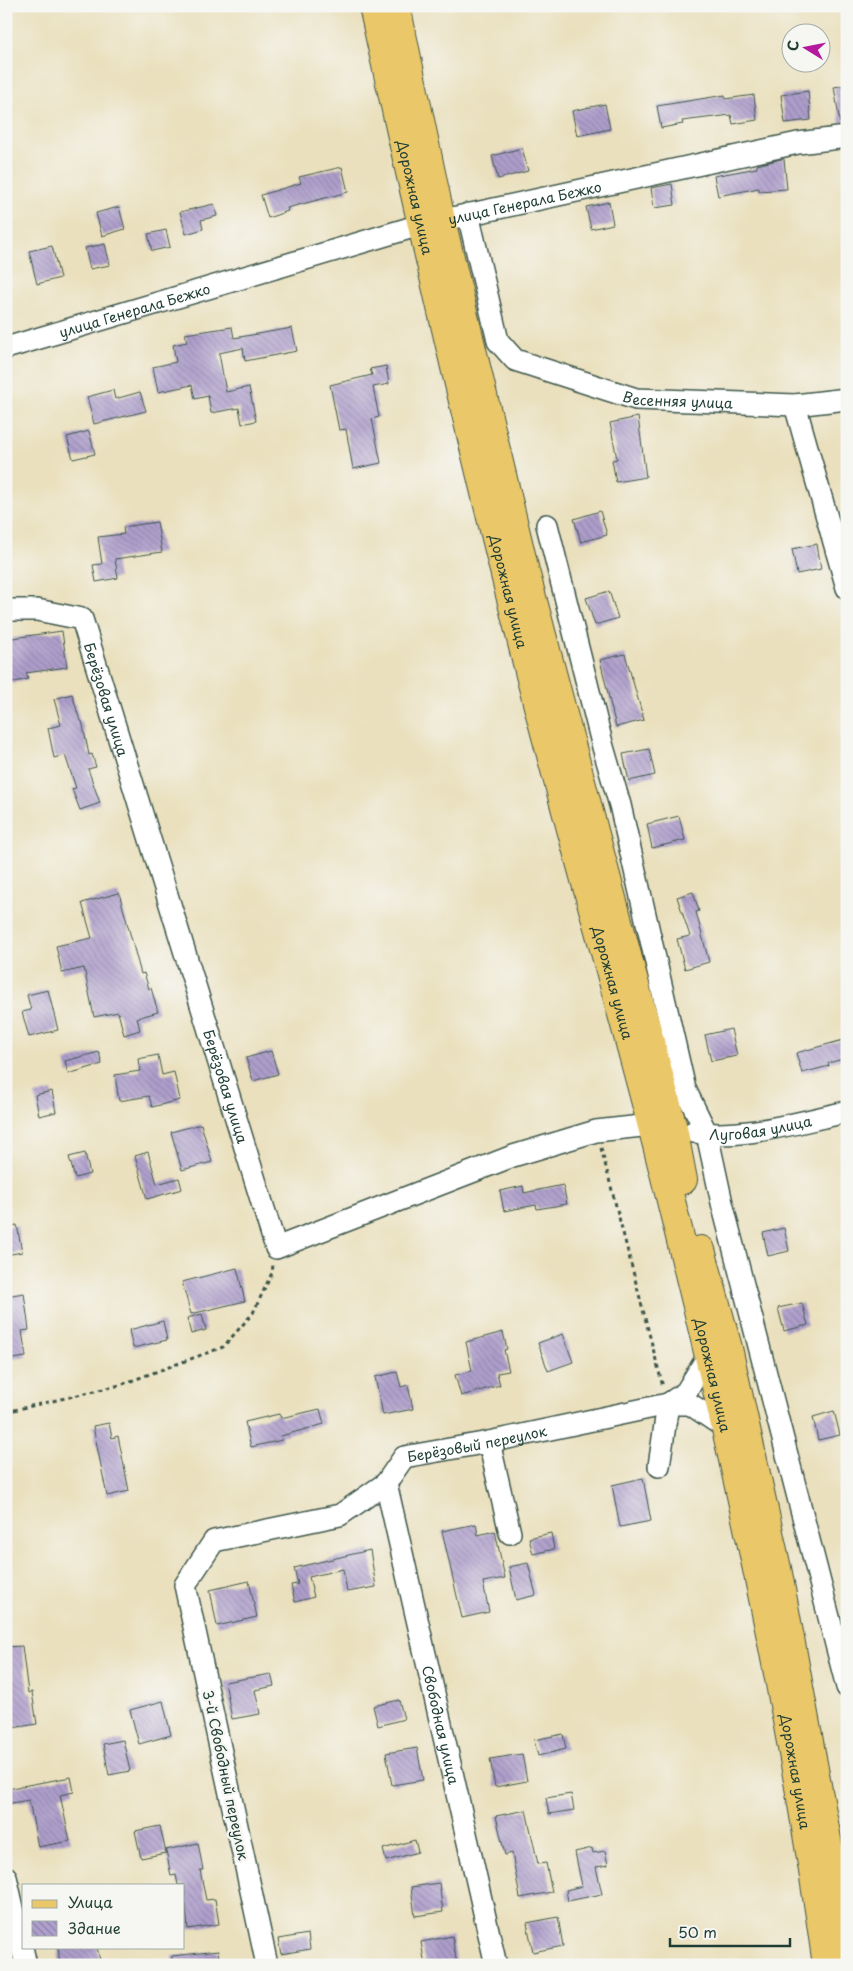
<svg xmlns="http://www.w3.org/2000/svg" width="853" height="1971" font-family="'Playpen Sans',sans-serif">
<defs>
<pattern id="building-back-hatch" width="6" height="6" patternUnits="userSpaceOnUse" patternTransform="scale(1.25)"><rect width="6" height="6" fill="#ae9ecc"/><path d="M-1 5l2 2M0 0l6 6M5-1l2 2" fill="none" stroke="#8d82a6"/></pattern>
</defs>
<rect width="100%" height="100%" fill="#f6f6f2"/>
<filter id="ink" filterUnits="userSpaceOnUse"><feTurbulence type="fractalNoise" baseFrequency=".02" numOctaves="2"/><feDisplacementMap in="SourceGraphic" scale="10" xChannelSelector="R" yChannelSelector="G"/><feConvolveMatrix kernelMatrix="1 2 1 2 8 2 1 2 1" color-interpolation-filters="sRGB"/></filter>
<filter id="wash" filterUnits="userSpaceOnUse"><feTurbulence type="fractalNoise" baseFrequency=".0096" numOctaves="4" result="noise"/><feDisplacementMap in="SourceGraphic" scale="20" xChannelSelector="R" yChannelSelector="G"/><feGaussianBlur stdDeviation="1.12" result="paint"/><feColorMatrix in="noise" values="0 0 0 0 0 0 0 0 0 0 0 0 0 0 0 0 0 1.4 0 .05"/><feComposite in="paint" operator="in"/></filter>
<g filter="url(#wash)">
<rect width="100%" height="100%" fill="#eae0bd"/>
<g id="blocks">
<g fill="url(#building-back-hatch)">
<path d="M 847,85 L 847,123 L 840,123 L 834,87 Z"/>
<path d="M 808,91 L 811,120 L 785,123 L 781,95 Z"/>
<path d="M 725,95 L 725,99 L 754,95 L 757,120 L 733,124 L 731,115 L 682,121 L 683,124 L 661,128 L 657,106 Z"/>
<path d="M 605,104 L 610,129 L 577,136 L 572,111 Z"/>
<path d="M 522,148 L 528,171 L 498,179 L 492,156 Z"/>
<path d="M 781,159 L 784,159 L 787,189 L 759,191 L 759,188 L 718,196 L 714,176 L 757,168 L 757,165 Z"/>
<path d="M 342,167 L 348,192 L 287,208 L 288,211 L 268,218 L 261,195 L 301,183 L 299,177 Z"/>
<path d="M 672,184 L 675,205 L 654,208 L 651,188 Z"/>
<path d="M 609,202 L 613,224 L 591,229 L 586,207 Z"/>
<path d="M 214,204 L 217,216 L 201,220 L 203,229 L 186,234 L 180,212 Z"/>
<path d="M 119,207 L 125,229 L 102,236 L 96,213 Z"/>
<path d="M 166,230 L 170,247 L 152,251 L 148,234 Z"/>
<path d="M 105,244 L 110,265 L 90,269 L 85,248 Z"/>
<path d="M 52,246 L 60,278 L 37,284 L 29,251 Z"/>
<path d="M 232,327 L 234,338 L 292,328 L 297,351 L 245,361 L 243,348 L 219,353 L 226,392 L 249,387 L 256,421 L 242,424 L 239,408 L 211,413 L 208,396 L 195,399 L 192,385 L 158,392 L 153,367 L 176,362 L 173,345 L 187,342 L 185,334 Z"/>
<path d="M 386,366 L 389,384 L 373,387 L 379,417 L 372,419 L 381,463 L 353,469 L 346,429 L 339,430 L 330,385 L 372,375 L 370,369 Z"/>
<path d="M 113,390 L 115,399 L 140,392 L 146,411 L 94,424 L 87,397 Z"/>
<path d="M 638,417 L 646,477 L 616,482 L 612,460 L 617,459 L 610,423 Z"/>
<path d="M 89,431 L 95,454 L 73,459 L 67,437 Z"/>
<path d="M 600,511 L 607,535 L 581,542 L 574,519 Z"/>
<path d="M 157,522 L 162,552 L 115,559 L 118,578 L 96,582 L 93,565 L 102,564 L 98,537 L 124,534 L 123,527 Z"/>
<path d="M 817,544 L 821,569 L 797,574 L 792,549 Z"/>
<path d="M 609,591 L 618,618 L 595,625 L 586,598 Z"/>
<path d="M 62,631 L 67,667 L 26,673 L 28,679 L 6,684 L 6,639 Z"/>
<path d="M 625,654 L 644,720 L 616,727 L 600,660 Z"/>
<path d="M 72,694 L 80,721 L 82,721 L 89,755 L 92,754 L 96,767 L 88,769 L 100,803 L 80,810 L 72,789 L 76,788 L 65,755 L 54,758 L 48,728 L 61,725 L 54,699 Z"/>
<path d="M 649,749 L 655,775 L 629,781 L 623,754 Z"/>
<path d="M 679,816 L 685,840 L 652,848 L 647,824 Z"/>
<path d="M 693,892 L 699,911 L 696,912 L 709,962 L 685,969 L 677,939 L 690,936 L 677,897 Z"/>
<path d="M 119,893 L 141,974 L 144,973 L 149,989 L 151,988 L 158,1012 L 137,1018 L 140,1030 L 124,1035 L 118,1012 L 94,1017 L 84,968 L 62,973 L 56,946 L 92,938 L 82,903 Z"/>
<path d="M 48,990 L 58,1030 L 29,1037 L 22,1012 L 31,1010 L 27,995 Z"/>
<path d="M 731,1029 L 737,1056 L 711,1061 L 705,1035 Z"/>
<path d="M 847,1039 L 847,1058 L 828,1063 L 829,1066 L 802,1073 L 796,1053 Z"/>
<path d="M 271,1051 L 278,1074 L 253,1081 L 246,1058 Z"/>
<path d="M 99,1052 L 102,1064 L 68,1074 L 65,1061 Z"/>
<path d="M 158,1055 L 162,1075 L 174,1072 L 180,1100 L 152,1107 L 149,1096 L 119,1101 L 115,1075 L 140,1071 L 138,1059 Z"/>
<path d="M 52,1091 L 56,1112 L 39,1116 L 35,1095 Z"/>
<path d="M 201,1124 L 212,1162 L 182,1170 L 171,1132 Z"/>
<path d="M 148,1152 L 157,1184 L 179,1178 L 182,1189 L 147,1199 L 135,1156 Z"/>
<path d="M 85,1153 L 90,1174 L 75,1178 L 69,1157 Z"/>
<path d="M 563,1185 L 567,1204 L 537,1209 L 536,1205 L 504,1211 L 500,1191 L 523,1186 L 524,1193 Z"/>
<path d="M 17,1225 L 22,1252 L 6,1255 L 6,1227 Z"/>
<path d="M 784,1228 L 789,1251 L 768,1256 L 763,1233 Z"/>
<path d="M 237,1268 L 245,1301 L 191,1314 L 182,1282 Z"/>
<path d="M 24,1293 L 29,1330 L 22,1331 L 26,1357 L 6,1360 L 6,1296 Z"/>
<path d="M 802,1303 L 808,1325 L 784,1331 L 778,1308 Z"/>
<path d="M 202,1314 L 206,1330 L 191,1334 L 187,1318 Z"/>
<path d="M 163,1321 L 167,1340 L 133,1348 L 129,1330 Z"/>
<path d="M 503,1332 L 507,1349 L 504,1350 L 509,1371 L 497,1373 L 500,1385 L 461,1396 L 455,1375 L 472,1371 L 466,1342 Z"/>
<path d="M 563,1334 L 573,1362 L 548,1371 L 538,1343 Z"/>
<path d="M 397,1372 L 401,1387 L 408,1385 L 413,1409 L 383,1415 L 375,1377 Z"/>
<path d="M 320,1409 L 324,1424 L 281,1436 L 282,1440 L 251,1447 L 245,1422 L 279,1414 L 281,1418 Z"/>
<path d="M 834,1411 L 840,1435 L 818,1440 L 813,1417 Z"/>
<path d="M 109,1423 L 112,1438 L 118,1436 L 129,1491 L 107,1496 L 93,1426 Z"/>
<path d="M 643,1478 L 651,1521 L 620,1527 L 612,1485 Z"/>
<path d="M 476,1524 L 478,1535 L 495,1531 L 505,1578 L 483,1582 L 489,1612 L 462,1618 L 442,1531 Z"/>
<path d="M 551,1533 L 554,1549 L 533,1554 L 529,1538 Z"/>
<path d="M 370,1550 L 376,1587 L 347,1592 L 343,1569 L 309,1577 L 314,1597 L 295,1602 L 291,1585 L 298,1584 L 294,1568 Z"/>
<path d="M 528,1563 L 536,1595 L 516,1600 L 509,1567 Z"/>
<path d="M 249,1581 L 257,1617 L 217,1626 L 210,1590 Z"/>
<path d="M 22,1646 L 28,1693 L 32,1692 L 37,1724 L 6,1729 L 6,1647 Z"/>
<path d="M 271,1674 L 274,1686 L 255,1690 L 260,1714 L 232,1719 L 225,1682 Z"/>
<path d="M 399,1700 L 404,1719 L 378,1726 L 373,1706 Z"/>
<path d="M 163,1701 L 171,1735 L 139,1744 L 130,1710 Z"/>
<path d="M 563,1734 L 566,1749 L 538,1756 L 534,1740 Z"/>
<path d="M 123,1740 L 130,1771 L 109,1775 L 103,1744 Z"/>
<path d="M 417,1748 L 423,1780 L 392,1785 L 386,1753 Z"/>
<path d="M 522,1754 L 527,1781 L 495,1787 L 490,1759 Z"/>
<path d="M 71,1777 L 74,1792 L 60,1795 L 70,1841 L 38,1847 L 29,1800 L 6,1804 L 6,1789 Z"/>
<path d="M 571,1794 L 574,1810 L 549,1814 L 546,1798 Z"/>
<path d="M 526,1810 L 538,1864 L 546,1863 L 552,1892 L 520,1898 L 512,1853 L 505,1855 L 496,1816 Z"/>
<path d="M 160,1826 L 166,1853 L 141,1858 L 135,1831 Z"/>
<path d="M 415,1840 L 418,1852 L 386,1861 L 383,1849 Z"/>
<path d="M 198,1843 L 203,1870 L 200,1870 L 206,1900 L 215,1899 L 219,1924 L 188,1929 L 184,1885 L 178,1885 L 176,1875 L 171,1876 L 166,1850 Z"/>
<path d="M 592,1848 L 593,1853 L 605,1851 L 608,1865 L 596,1867 L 602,1894 L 568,1901 L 566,1890 L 582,1886 L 575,1852 Z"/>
<path d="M 439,1883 L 443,1912 L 415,1916 L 411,1887 Z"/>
<path d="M 558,1917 L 563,1946 L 533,1952 L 527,1923 Z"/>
<path d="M 308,1934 L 310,1949 L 281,1954 L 278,1939 Z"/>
<path d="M 452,1936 L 457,1965 L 425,1965 L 421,1942 Z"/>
<path d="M 58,1947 L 97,1947 L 101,1965 L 60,1965 Z"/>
<path d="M 218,1951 L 220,1965 L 172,1965 L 172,1956 Z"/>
</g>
</g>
</g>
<g filter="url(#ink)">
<use href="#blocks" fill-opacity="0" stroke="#3d5549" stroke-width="1"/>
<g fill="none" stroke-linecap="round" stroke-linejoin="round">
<defs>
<g id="minor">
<path id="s1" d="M 468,214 L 498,341 L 515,360 L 636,399 L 795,405 L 847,399"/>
<path id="s2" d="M 6,348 L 420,225 L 798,143 L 847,137"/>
<path d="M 795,405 L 847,588"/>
<path d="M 547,525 L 603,747 L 620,805 L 685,1089 L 707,1134 L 722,1203 L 847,1687"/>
<path id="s3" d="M 6,610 L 37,610 L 82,619 L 276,1248 L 513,1156 L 596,1131 L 651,1125"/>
<path id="s4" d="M 693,1132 C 743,1140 797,1122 847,1112"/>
<path d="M 668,1404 L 686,1392 L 708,1356"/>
<path d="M 489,1442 L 510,1533"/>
<path d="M 659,1466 L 668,1404"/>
<path id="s5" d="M 386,1483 L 496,1965"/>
<path d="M 6,1877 L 26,1965"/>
<path id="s6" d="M 267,1965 L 185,1585 L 214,1541 L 340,1515 L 386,1483 L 404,1457 L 489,1442 L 668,1404 L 690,1404 L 724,1427"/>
</g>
<g id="major">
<path id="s7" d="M 373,6 C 422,230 474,453 530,675 C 574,848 626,1019 669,1193 C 733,1447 791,1705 827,1965"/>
<path d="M 396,6 L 441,220 L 525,571 L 673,1128 L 683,1180"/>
<path d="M 701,1250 L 728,1348 L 778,1573 L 847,1948"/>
</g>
</defs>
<use href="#minor" stroke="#3d5549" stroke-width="24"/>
<use href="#major" stroke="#3d5549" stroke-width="30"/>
<g stroke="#3d5549" stroke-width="3" stroke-dasharray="4 4" stroke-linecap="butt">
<path d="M 601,1148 L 663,1387"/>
<path d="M 6,1412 L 120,1385 L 223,1347 L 253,1313 L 272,1273 L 273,1265"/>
</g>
<use href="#minor" stroke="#fff" stroke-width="21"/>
<use href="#major" stroke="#eac769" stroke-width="28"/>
</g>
</g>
<g text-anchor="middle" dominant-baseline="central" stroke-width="5" stroke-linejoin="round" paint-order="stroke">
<g font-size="14" fill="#1f3d34" stroke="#f6f6f2">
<text stroke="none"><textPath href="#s7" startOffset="196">Дорожная улица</textPath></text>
<text stroke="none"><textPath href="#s2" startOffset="539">улица Генерала Бежко</textPath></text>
<text stroke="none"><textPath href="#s2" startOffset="134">улица Генерала Бежко</textPath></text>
<text stroke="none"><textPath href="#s1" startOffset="325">Весенняя улица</textPath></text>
<text stroke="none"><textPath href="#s7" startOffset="601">Дорожная улица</textPath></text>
<text stroke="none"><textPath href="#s3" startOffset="161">Берёзовая улица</textPath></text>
<text stroke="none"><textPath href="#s7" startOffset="1006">Дорожная улица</textPath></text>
<text stroke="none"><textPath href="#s3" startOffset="566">Берёзовая улица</textPath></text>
<text stroke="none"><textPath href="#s4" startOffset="68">Луговая улица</textPath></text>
<text stroke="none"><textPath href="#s7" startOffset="1411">Дорожная улица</textPath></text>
<text stroke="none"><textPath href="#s6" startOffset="732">Берёзовый переулок</textPath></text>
<text stroke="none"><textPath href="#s5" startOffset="248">Свободная улица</textPath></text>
<text stroke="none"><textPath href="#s7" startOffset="1816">Дорожная улица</textPath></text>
<text transform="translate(226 1775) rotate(78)">3-й Свободный переулок</text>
</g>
</g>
<rect width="853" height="1971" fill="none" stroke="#f6f6f2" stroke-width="25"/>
<rect x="22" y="1884" width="162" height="65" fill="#f6f6f2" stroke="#a0aca6"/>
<rect x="32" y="1900" width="25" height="8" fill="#eac769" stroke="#a0aca6"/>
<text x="68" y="1908" font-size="15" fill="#1f3d34">Улица</text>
<rect x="32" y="1921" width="25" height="15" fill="url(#building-back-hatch)" stroke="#a0aca6"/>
<text x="68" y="1934" font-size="15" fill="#1f3d34">Здание</text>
<g transform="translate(806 48) rotate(280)"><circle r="24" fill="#f6f6f2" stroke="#a0aca6"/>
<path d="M0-4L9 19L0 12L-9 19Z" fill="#b5179e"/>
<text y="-8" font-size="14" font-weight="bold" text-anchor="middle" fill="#1f3d34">С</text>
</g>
<path d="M670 1938v8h120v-8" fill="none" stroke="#1f3d34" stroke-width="2.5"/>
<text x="678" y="1938" font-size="15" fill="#1f3d34" stroke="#f6f6f2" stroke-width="4" paint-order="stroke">50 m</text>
</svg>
